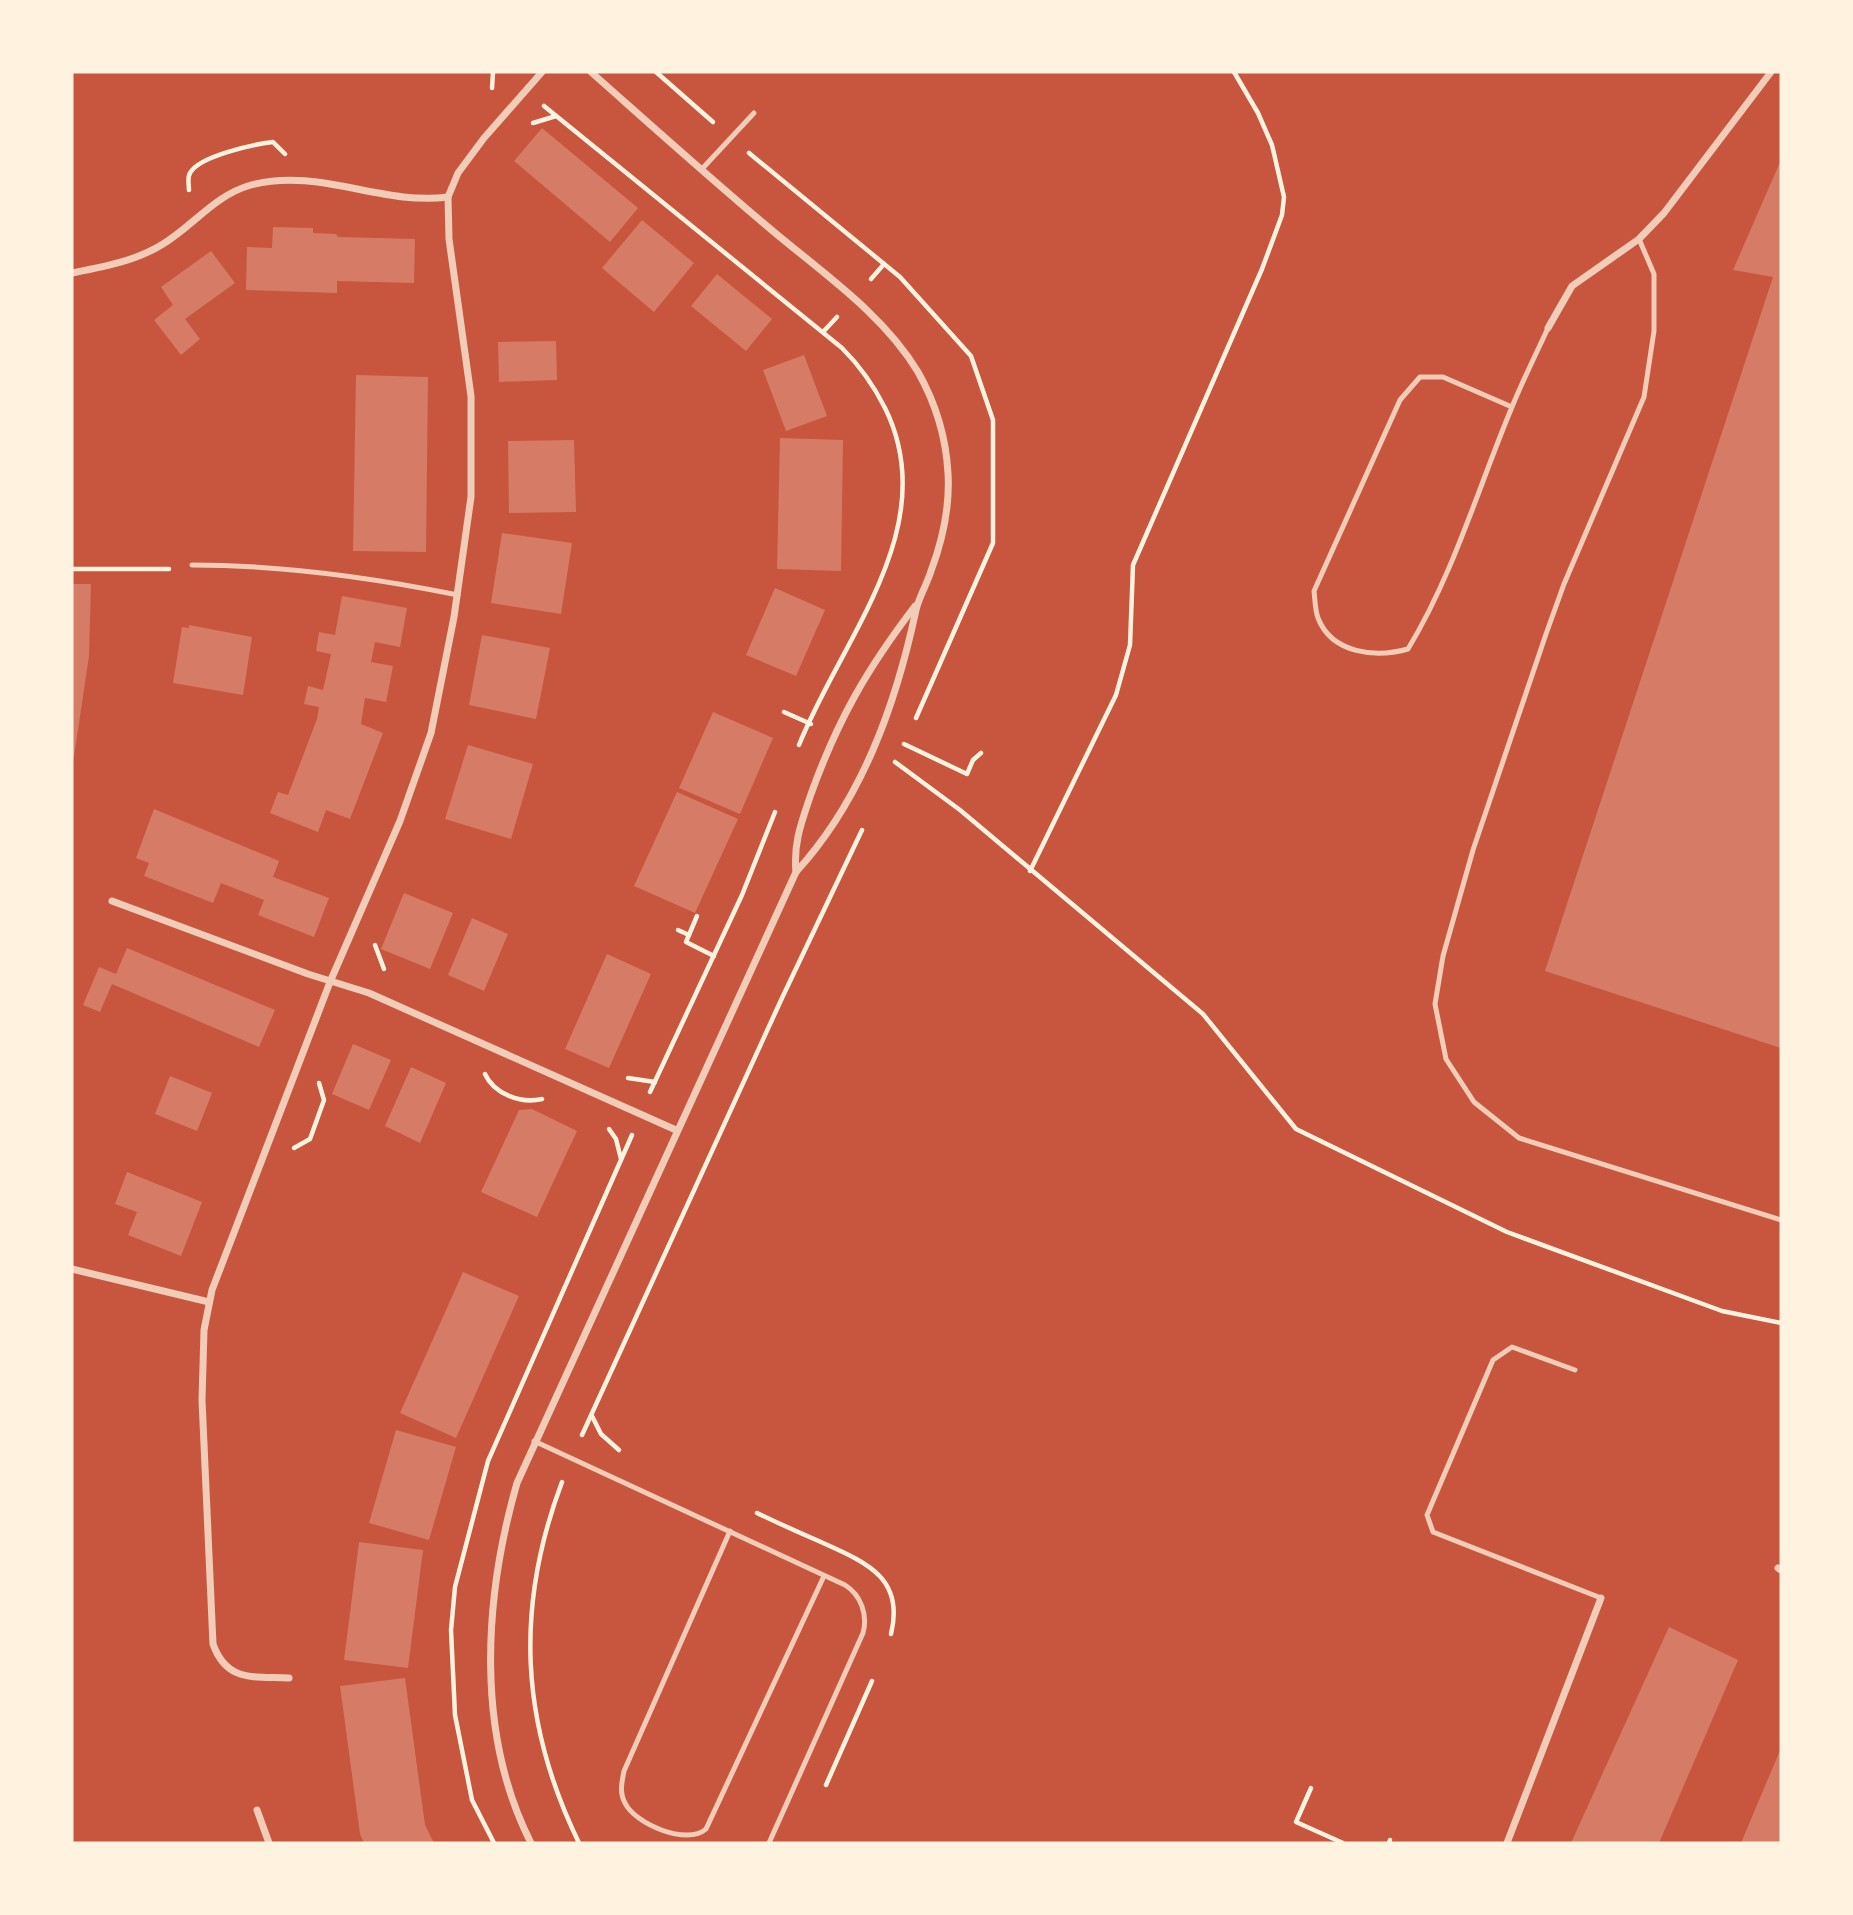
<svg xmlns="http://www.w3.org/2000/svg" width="1853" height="1915" font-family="Manrope,sans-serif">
<rect width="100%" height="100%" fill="#c8553d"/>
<g fill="#d67c66">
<path d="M 542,128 L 638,208 L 610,242 L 514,161 Z"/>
<path d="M 1781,160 L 1781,1048 L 1545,971 L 1773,277 L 1733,270 Z"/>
<path d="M 642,220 L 694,263 L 654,312 L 602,268 Z"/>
<path d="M 273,227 L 313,228 L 313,233 L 336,234 L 338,237 L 415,239 L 414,283 L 337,281 L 337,293 L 246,290 L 247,247 L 272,248 Z"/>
<path d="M 211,251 L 235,283 L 185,319 L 200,339 L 181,355 L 154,320 L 173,305 L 161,287 Z"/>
<path d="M 717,274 L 772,319 L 746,351 L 691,306 Z"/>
<path d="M 556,341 L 557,380 L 499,382 L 498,342 Z"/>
<path d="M 804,355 L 827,416 L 786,431 L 763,370 Z"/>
<path d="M 356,375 L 428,377 L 426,552 L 353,551 Z"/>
<path d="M 780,438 L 843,440 L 841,571 L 777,569 Z"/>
<path d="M 574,440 L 576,512 L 509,513 L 508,441 Z"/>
<path d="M 502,533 L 572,543 L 561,614 L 491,603 Z"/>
<path d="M 72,584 L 91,584 L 89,656 L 73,763 Z"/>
<path d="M 775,588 L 825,610 L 796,676 L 746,655 Z"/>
<path d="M 342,596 L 407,608 L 400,647 L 375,642 L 371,662 L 393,666 L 386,702 L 365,698 L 361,724 L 383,733 L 350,819 L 326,810 L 318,832 L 270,813 L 278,792 L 288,795 L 317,719 L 319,707 L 304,704 L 308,686 L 323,690 L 331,654 L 316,651 L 319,632 L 335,635 Z"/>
<path d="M 189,625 L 252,637 L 243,695 L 173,683 L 182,627 L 189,628 Z"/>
<path d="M 482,635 L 550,648 L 536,719 L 469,705 Z"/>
<path d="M 713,712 L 773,738 L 740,814 L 679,788 Z"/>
<path d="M 468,745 L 533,764 L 511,839 L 445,819 Z"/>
<path d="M 677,792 L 738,819 L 695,913 L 634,886 Z"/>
<path d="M 154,809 L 279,861 L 273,877 L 329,898 L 314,937 L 258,915 L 264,900 L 221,883 L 213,903 L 144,876 L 149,863 L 136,858 Z"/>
<path d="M 404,893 L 453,913 L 430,969 L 381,949 Z"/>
<path d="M 472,918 L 508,934 L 484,991 L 448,975 Z"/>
<path d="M 127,948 L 275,1010 L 259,1047 L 112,984 L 100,1012 L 83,1005 L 99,967 L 116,974 Z"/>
<path d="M 607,954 L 651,974 L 609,1068 L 565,1049 Z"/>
<path d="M 353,1044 L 391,1060 L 369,1110 L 332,1094 Z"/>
<path d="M 411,1067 L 446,1083 L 420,1143 L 385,1126 Z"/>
<path d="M 170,1076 L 212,1093 L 197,1131 L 155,1114 Z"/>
<path d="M 532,1109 L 577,1131 L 537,1217 L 481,1192 L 519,1110 Z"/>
<path d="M 127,1172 L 202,1202 L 181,1256 L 128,1235 L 137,1212 L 115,1204 Z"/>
<path d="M 463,1272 L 519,1296 L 456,1438 L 400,1413 Z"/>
<path d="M 396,1430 L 456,1447 L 429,1540 L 369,1523 Z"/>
<path d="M 359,1542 L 423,1550 L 408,1668 L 344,1660 Z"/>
<path d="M 1669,1627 L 1738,1660 L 1659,1843 L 1571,1843 Z"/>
<path d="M 405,1678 L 425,1825 L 434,1843 L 364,1843 L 360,1834 L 340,1686 Z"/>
<path d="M 1781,1748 L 1781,1843 L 1741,1843 Z"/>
</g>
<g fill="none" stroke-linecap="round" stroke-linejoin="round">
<g stroke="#fff3e0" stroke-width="4.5">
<path d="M 656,72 L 713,122"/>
<path d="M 492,88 L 493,72"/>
<path d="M 544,106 L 842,348 C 860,366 874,386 885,408 C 944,527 841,639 799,745"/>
<path d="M 533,123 L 556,116"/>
<path d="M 749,153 L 900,277 L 971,356 L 993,420 L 993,543 L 916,718"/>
<path d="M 189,190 C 189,185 187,178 190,173 C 199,156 255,144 273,142 L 285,154"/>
<path d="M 871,279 L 884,264"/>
<path d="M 823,332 L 837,317"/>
<path d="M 72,569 L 169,569"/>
<path d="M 784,712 L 811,724"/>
<path d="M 904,744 L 967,774 L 973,760 L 981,753"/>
<path d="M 895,762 L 960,810 L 1203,1014 L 1296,1129 L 1507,1232 L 1722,1311 L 1781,1323"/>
<path d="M 1030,871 L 1116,695 L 1130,645 L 1133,565 L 1262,269 L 1282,215 L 1284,197 L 1272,145 L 1258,113 L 1234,72"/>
<path d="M 697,916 L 686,942 L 714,956"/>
<path d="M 678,930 L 689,935"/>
<path d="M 375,945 L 384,969"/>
<path d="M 485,1074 C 494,1094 521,1104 542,1099"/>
<path d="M 628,1078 L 655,1082"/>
<path d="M 650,1092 L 742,895 L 775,812"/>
<path d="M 609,1129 L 616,1139 L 621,1159"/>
<path d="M 294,1148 L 310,1139 L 324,1100 L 319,1083"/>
<path d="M 592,1416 L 601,1434 L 619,1450"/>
<path d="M 582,1435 L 782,998 L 862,830"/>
<path d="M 562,1482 C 515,1607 520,1722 579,1843"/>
<path d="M 757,1513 C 778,1523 800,1533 821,1542 C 865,1562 905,1577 891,1634"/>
<path d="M 826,1785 L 872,1681"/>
<path d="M 1311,1788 L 1296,1822 L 1343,1843"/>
<path d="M 494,1843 L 472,1800 L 455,1715 L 451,1630 L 455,1587 L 488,1461 L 632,1135"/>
<path d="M 1389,1843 L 1390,1840"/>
</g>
<g stroke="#f1ccb7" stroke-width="5">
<path d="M 701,170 L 754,113"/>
<path d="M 1639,239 L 1654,274 L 1654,331 L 1644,397 L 1564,584 L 1546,634 L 1473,850 L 1443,956 L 1435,1004 L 1446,1059 L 1474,1102 L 1519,1138 L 1781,1220"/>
<path d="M 1512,407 L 1443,377 L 1420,377 L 1400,400 L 1314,591 C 1315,599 1315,610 1318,618 C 1332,654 1376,658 1408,649 C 1454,573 1478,488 1512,407 C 1523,380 1536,354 1548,328"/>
<path d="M 192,565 C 281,565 370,577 458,595"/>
<path d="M 1575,1370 L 1512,1347 L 1493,1360 L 1427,1515 L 1433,1532 L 1601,1598"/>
<path d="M 534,1441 L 845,1585 C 861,1595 868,1615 863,1633 L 769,1843"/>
<path d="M 730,1531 L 624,1771 C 622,1782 619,1792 625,1803 C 635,1824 687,1846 706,1829 L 824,1576"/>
</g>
<g stroke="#f1ccb7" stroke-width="7">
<path d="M 72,273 C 103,267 136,261 163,244 C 194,225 215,195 251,185 C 318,167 382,206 448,197"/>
<path d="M 1548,328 L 1572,286 L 1639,239 L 1664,213 L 1771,72"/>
<path d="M 796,872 C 793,843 802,821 811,794 C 838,719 867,669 915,606"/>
<path d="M 112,901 L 308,974 L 369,993 L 676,1130"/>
<path d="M 72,1269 L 209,1302"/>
<path d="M 1778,1568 L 1781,1570"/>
<path d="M 289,1678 C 254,1676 227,1683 213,1644 L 202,1400 L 204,1330 L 212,1290 L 330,982 L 400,821 L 431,733 L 454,617 L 471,497 L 471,396 L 449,239 L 448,197 L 458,173 L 484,138 L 542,72"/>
<path d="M 257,1810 L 269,1843"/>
<path d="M 531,1843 C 475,1733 484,1598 517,1483 L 796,872 C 862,800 896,704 916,610 C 919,597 927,584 931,571 C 943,539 950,507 948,473 C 946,438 935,402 918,372 C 884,315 824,274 774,232 C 712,180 652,126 591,72"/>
<path d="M 1507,1843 L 1601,1598"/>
</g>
</g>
<rect width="1853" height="1915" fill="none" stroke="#fff3e0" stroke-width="147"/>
</svg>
